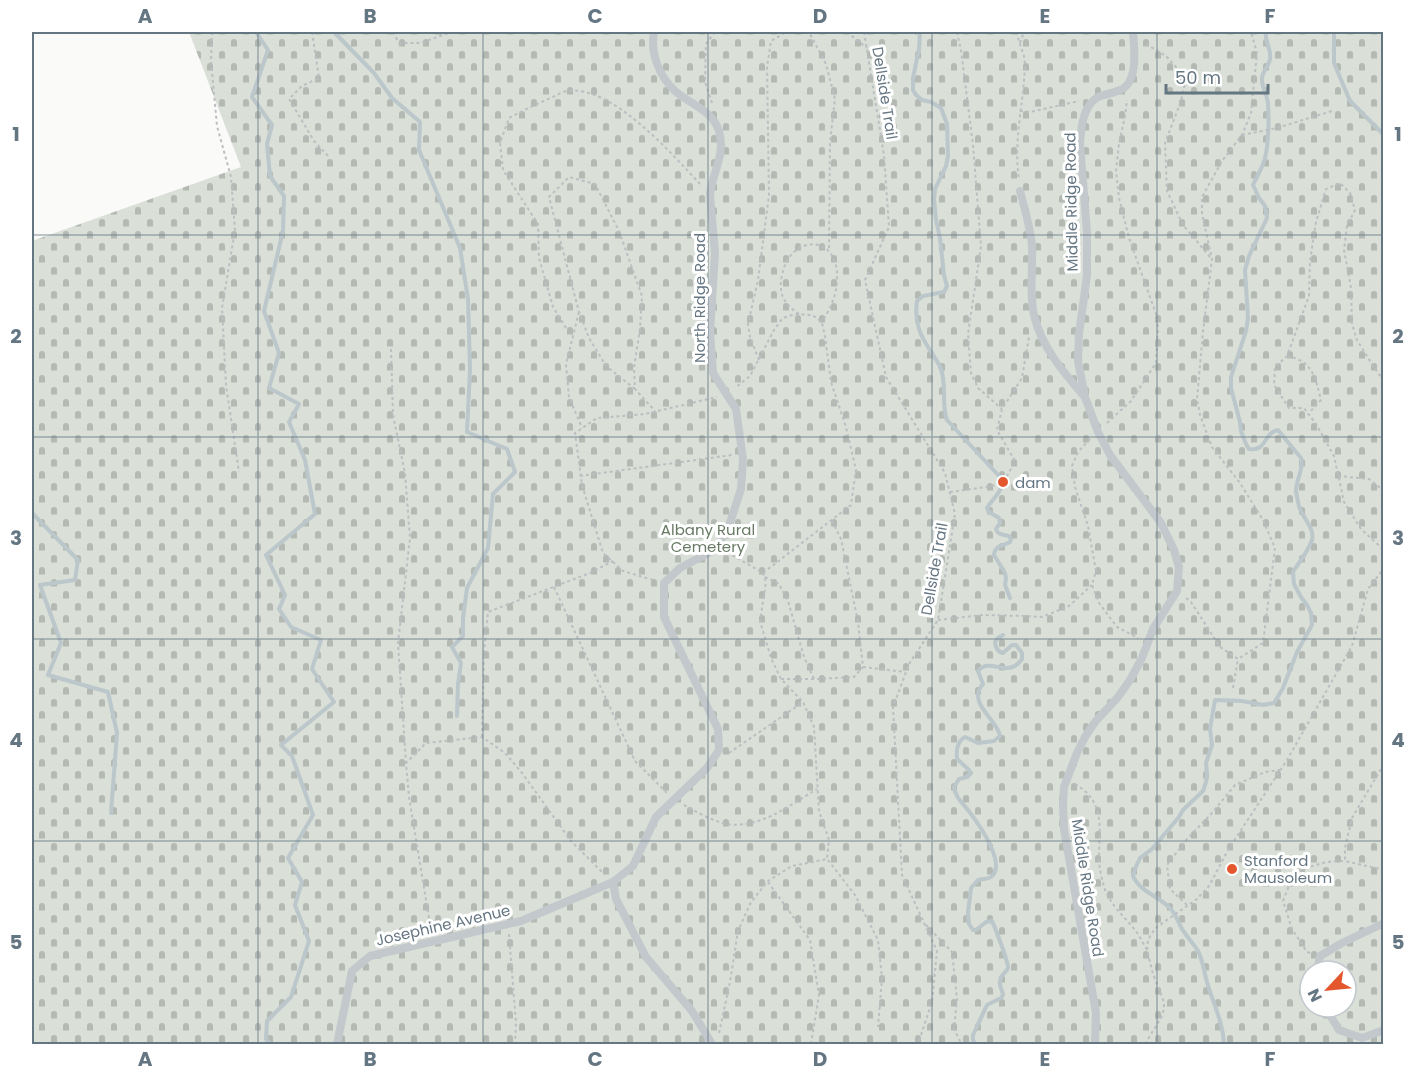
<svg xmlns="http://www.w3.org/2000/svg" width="1415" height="1076" font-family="Poppins,sans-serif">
<defs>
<pattern id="cemetery-stones" width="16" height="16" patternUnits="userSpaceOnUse" patternTransform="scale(1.5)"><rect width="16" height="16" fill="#dadfd7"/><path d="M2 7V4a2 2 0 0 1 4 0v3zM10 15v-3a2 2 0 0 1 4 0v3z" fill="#b4b9b4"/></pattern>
</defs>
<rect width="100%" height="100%" fill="#fafaf8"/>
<path fill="url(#cemetery-stones)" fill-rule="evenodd" d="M 189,32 L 1383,32 L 1383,1044 L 32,1044 L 32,241 L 241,167 ZM 1310,971 L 1346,971 L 1346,1007 L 1310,1007 Z"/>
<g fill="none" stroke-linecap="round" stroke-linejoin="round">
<g stroke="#bbc7cb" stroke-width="4">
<path d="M 256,32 L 268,50 L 252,97 L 272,125 L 267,144 L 270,176 L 284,196 L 283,231 L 264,311 L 279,353 L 269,388 L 299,404 L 289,422 L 305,460 L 315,514 L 266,555 L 285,595 L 279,609 L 291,627 L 321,640 L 312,669 L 334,702 L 281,745 L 292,756 L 313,815 L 288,858 L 302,882 L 295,905 L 309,941 L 291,997 L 267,1021 L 266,1039 L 270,1044"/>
<path d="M 334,32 L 374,73 L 392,98 L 420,122 L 419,150 L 460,248 L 468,299 L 470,369 L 467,432 L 507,449 L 515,472 L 493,494 L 488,548 L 467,588 L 463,618 L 463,636 L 452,647 L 461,663 L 458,684 L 457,716"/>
<path d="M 920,32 L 919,49 L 913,78 L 913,90 L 916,95 L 922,100 L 931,102 L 941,108 L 947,124 L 948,156 L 946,166 L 935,189 L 934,199 L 936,220 L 940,238 L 944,275 L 947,286 L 944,292 L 923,296 L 917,301 C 914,322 920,336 932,353 C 935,359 939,363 941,369 C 947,386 941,404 947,420 L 999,476 C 1006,491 994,496 987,508 L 989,512 L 999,518 L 1000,523 L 996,529 C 998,536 1004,534 1009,536 L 1011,539 L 1010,542 C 1003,546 995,545 994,555 L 1005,573 L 1006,578 L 1005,585 L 1010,598"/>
<path d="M 1334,32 L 1334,63 L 1350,101 L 1384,135"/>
<path d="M 32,513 L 78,560 L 75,580 L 40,585 L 61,643 L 48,675 L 108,692 L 117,733 L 111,813"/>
<path d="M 975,1044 L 973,1040 L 973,1035 L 987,1005 L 1001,998 L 1003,995 C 1002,988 997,983 1002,976 C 1004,972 1007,972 1008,968 C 1009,964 995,927 992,921 L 986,922 L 976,930 L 973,930 L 969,924 L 968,913 L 971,888 L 978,880 C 983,878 987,880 991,877 C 1007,865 980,826 971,814 C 965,805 955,798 954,787 L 959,779 L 967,777 L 971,773 L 969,770 L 957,759 C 956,750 957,741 965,737 L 978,743 L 994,741 L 1000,736 C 998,720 966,703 983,684 L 978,671 C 991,656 1007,680 1022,659 L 1022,653 L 1016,645 L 1012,645 L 1003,653 C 998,652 995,647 995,642 L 998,638 L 1003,635"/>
<path d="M 1224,1044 C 1223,1022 1213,1003 1207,982 C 1204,972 1203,961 1198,951 C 1193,943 1187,937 1182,929 C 1178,922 1176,915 1171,909 C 1159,896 1140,892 1133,876 L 1135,869 L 1140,858 L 1152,849 L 1179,817 L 1183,810 L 1203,791 L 1206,782 L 1207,775 L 1206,763 L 1212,745 L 1210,729 L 1215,700 L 1242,701 L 1263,705 L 1274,703 L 1283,688 L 1297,652 L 1312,625 L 1311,613 L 1307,605 L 1301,597 L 1294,584 L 1293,572 C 1299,562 1308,552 1312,540 C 1315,529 1304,519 1300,509 C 1298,504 1297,496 1296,491 C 1296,479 1304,470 1301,458 L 1278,430 C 1263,433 1267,452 1249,449 L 1246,444 L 1241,431 L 1240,422 L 1231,388 L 1231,377 L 1246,331 L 1248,318 L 1245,270 L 1249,256 L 1267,218 L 1265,206 L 1259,198 L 1253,185 C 1256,178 1260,172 1263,164 C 1269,150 1269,119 1268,103 C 1267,95 1262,88 1262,80 C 1261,72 1269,67 1270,59 C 1272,49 1264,42 1266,32"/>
</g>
<g stroke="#bbbfc2" stroke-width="2" stroke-dasharray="3 3" stroke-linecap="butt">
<path d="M 212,32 L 211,61 L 217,126 L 231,177 L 235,230 L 222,308 L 226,385 L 239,472"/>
<path d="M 312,32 L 319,78 L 302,86 L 289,99 L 314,141 L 330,158"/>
<path d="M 393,32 L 399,43 L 421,43 L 451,32"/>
<path d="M 805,32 L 810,34 L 826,64 L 835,99 L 830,142 L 829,250"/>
<path d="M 847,32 L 867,48"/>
<path d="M 864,32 L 884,155 L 889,227 L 865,280 L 886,377 L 945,473 L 955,514 L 938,620 L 909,664 L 893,707 L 902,875 L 937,951 L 932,1002 L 918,1044"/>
<path d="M 957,32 L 961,50 L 973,145 L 981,246 L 968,334 L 971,373 L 978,388 L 1002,409"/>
<path d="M 1016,32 L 1024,56 L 1025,64 C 1024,103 1013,140 1019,179"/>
<path d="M 1020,43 L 1024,32"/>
<path d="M 1146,44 L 1166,56 L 1186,78 L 1181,101 L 1165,143 L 1167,191 L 1183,225 L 1210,257"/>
<path d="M 712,103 L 705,82 L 706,44 L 715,32"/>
<path d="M 1020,111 L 1030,112 L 1079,101"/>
<path d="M 1242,135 L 1277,128 L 1332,111"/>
<path d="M 579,312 L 566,364 L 569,397 L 582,428"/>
<path d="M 799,314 C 784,304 778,294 782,275 C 790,234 839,233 837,279 C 837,295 830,309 822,322"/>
<path d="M 566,328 L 553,307 L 539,258 L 538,224 L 503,170 L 500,143 L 509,118 C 524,110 539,103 555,96 C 559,94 564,91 568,91 C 612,85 672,154 700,184"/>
<path d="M 391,349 L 393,415 L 405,473 L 410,538 L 398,643 L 406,763"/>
<path d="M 1287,356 C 1313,361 1315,377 1321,400 L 1309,413"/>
<path d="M 759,360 L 750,337 L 748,324 L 758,280 L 769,195 L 767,67 L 771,41 L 786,32"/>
<path d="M 1384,381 L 1373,366 L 1357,340 L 1352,324 L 1351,288 L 1344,250 L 1347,226 L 1355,210 L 1350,193 L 1340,183 L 1326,189 L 1316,222 L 1310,261 L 1309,296 L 1287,356 L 1275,367 L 1274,385 L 1289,408 L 1304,408 L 1316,424 L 1334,456 L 1344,502 L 1361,529 L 1384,550"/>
<path d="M 635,389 L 606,366 L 589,338 L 579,312 L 549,197 L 569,177 L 595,184 L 619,231 L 642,296 L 640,329 L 634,367 L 635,389 L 655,411"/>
<path d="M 1107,423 L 1131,401 L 1156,363 L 1158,328 L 1156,314 L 1129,238 L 1119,198 L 1116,171 L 1119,144 L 1125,116 L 1127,100"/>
<path d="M 1090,439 L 1078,452 L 1072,466 L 1075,487 L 1088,526 L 1096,571 L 1092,585 L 1099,603 L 1117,627 L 1138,638"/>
<path d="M 580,476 L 732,455"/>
<path d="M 1338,476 L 1369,479 L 1384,491"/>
<path d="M 950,492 L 993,486 L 1007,476 L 1015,461 L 997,430 L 1002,409 L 1022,378 L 1029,337"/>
<path d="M 727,552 L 763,573 L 851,505 L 856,470 L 846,427 L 831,382 L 825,336 L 822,323 L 817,318 L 812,315 L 795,314 L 786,317 L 782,319 L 774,330 L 750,376 L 735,388"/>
<path d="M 765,577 L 779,584 L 788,601 L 804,657 L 814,679"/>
<path d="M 653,580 L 623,571 L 603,553 L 582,485 L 575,433 L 597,418 L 645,414 L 717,397"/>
<path d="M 554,587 L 635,761 L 667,793"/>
<path d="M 1186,598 L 1191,602 L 1220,647 L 1238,659 L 1263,643 L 1275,548 L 1263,520 L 1240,483 L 1212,447 L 1200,415 L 1197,399 L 1203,332 L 1212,259 L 1202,214 L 1202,197 L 1222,161 L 1242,135 L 1251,113 L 1257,53 L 1251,32"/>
<path d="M 938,620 L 983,615 L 1024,616 L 1042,617 L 1069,606 L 1092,585"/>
<path d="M 863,667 L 905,672"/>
<path d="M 781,679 L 817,679 L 854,677 L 863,667 L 858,622 L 841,539 L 832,521"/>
<path d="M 1233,688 L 1238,659"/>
<path d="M 482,737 L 484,651 L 488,612 L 590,573 L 613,561"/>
<path d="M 729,753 L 803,702"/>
<path d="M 1384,764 L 1352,818 L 1345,848 L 1345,861 L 1384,870"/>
<path d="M 1075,784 C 1106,802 1099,828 1099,858 C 1099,868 1102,880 1105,890 C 1112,907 1127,919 1138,934 C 1141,939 1144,945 1147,950"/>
<path d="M 684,805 C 697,812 712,821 727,824 C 760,829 790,805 817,789"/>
<path d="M 828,860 L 855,895 L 878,940 L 882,978 L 878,1027"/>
<path d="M 768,882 L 810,940 L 819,995 L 811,1044"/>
<path d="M 1187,905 L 1170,889 L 1167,865 L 1187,839 L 1211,814 L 1235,785 L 1265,772 L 1280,770"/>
<path d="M 926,925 L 952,952 L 957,999 L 954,1029 L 961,1043"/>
<path d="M 431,930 L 409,797 L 406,763 L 426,743 L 482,737 L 505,753 L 522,773 L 571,841 L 604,874"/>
<path d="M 509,934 L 516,1023 L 515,1044"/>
<path d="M 1310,953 L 1307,952 L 1292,929 L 1283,901 L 1294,873 C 1312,866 1326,860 1345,861"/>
<path d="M 719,1033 L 730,982 L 738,931 L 751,902 L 768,881 L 792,866 L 827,859 L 829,840 L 819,811 L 814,727 L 803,702 L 781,679 L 771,658 L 760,621 L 766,582 L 763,573"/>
<path d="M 1145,1044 L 1161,1018 L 1164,1009 L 1164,1002 L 1153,974 L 1147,950 L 1148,940 L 1152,933 L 1157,927 L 1197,899 L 1209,886 L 1228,850 L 1287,760 L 1352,646 L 1368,589 L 1384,568"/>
</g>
<g stroke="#c3c8cc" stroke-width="8">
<path d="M 1020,191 C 1025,209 1030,227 1032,245 C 1033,267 1029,293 1034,315 C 1041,346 1063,372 1084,396"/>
<path d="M 613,882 L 616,899 L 646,957 L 692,1011 L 712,1044"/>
<path d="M 1317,971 L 1320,956 L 1342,943 L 1384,923"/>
<path d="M 1325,1007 L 1339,1030 L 1362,1038 L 1384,1030"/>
<path d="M 337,1044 L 352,971 L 370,956 L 521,921 L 613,882 L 633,866 L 656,817 L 707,768 L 719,750 L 718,729 L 664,617 L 664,583 L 680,568 L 714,550 L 728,529 L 741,489 L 743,459 L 736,409 L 713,373 L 710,332 L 715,253 L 710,195 C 712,173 726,155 719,131 C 713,111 690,104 675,91 C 659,76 650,53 654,32"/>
<path d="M 1095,1044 L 1096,1013 L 1064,829 L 1063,805 L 1064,787 L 1077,753 L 1085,737 L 1095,722 L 1118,697 L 1130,680 L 1142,658 L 1153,629 L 1177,591 L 1179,567 L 1174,550 L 1161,523 L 1110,455 L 1098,432 L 1085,397 L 1078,361 L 1079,334 L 1087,275 L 1087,232 L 1080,144 C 1081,130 1082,114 1091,103 C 1096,96 1104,95 1112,93 C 1117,91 1122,90 1125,87 C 1138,77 1134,46 1133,32"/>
</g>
</g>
<path fill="none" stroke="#657683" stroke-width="1.5" stroke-opacity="0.55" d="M 258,32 L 258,1044M 483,32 L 483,1044M 708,32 L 708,1044M 932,32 L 932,1044M 1157,32 L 1157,1044M 32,235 L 1384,235M 32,437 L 1384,437M 32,639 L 1384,639M 32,841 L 1384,841"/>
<g fill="#e4572e" stroke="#fff" stroke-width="2">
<circle cx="1003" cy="482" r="6"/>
<circle cx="1232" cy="869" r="6"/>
</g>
<g text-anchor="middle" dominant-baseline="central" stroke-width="6" stroke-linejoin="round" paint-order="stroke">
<g font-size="15" fill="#657683" stroke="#fff">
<text transform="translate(885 93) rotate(81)">Dellside Trail</text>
<text transform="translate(1071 202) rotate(-91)">Middle Ridge Road</text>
<text transform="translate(699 298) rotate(-90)">North Ridge Road</text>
<text transform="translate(934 569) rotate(-80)">Dellside Trail</text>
<text transform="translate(1088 888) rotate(81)">Middle Ridge Road</text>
<text transform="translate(443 925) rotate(-13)">Josephine Avenue</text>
</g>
<g font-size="15" fill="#657683" stroke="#fff" text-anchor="start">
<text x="1015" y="482">dam</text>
<text x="1244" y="860">Stanford<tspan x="1244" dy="17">Mausoleum</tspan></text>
</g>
<g font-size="15" fill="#687a64" stroke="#fff">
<text x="708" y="529">Albany Rural<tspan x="708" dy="17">Cemetery</tspan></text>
</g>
</g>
<rect width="1415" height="1076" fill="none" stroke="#ffffff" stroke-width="66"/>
<g transform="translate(1328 989) rotate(244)"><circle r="28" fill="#ffffff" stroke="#c1c8cd" stroke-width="1.5"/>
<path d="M0-4.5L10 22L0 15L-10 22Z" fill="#e4572e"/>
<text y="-9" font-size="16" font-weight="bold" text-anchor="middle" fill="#657683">N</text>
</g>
<path d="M1166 84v9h102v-9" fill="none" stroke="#657683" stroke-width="3"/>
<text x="1175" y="84" font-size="18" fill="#657683" stroke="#ffffff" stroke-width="4.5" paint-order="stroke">50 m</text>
<rect x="33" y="33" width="1349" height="1010" fill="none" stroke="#657683" stroke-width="2"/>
<g font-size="20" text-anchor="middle" font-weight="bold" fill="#657683">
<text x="145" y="23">A</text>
<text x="370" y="23">B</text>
<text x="595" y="23">C</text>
<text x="820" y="23">D</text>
<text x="1045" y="23">E</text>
<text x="1270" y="23">F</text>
<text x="16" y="141">1</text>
<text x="1398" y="141">1</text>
<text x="16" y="343">2</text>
<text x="1398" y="343">2</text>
<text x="16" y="545">3</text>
<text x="1398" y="545">3</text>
<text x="16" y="747">4</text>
<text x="1398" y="747">4</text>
<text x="16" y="949">5</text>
<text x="1398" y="949">5</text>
<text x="145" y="1066">A</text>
<text x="370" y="1066">B</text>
<text x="595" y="1066">C</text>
<text x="820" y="1066">D</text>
<text x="1045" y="1066">E</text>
<text x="1270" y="1066">F</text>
</g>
</svg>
